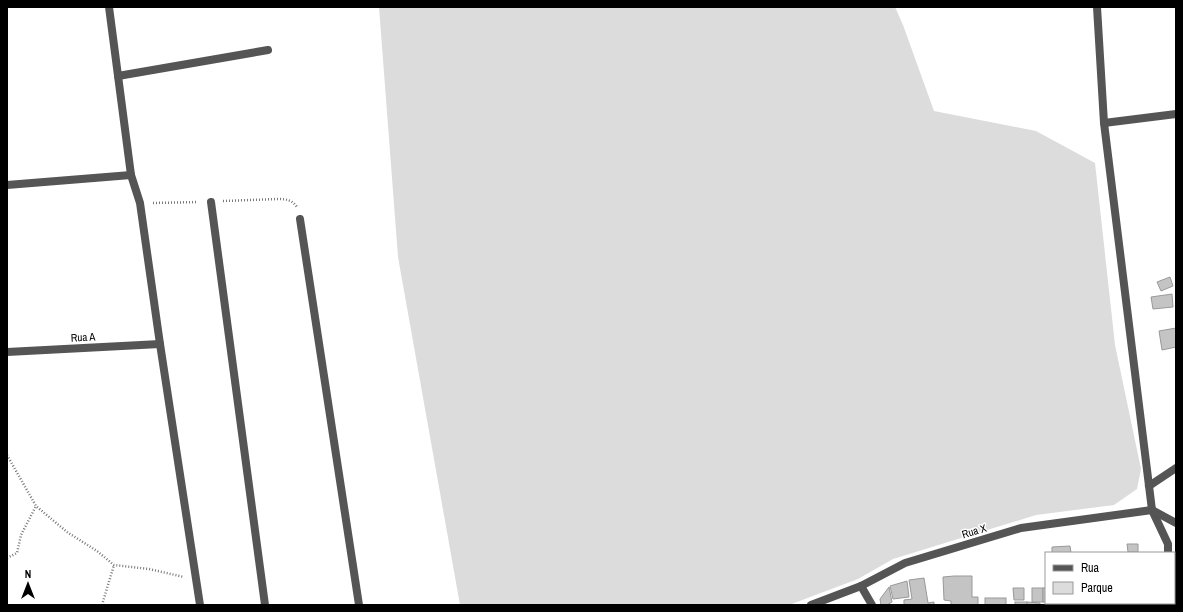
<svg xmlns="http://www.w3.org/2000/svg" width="1183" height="612" font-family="'Archivo Narrow',sans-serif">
<rect width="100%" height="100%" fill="#fff"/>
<path fill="#dcdcdc" d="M 379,7 L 895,7 L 903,25 L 934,111 L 1036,131 L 1095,163 L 1115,345 L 1141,469 L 1137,489 L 1114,505 L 1036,515 L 893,559 L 858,579 L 789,605 L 460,605 L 398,257 Z"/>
<g fill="#c4c4c4" stroke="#999">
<path d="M 1170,277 L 1173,286 L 1161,291 L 1157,282 Z"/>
<path d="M 1172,294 L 1173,307 L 1153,309 L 1151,297 Z"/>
<path d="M 1176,328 L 1176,347 L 1162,350 L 1159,331 Z"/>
<path d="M 1127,544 L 1138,544 L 1138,552 L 1128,552 Z"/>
<path d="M 1070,546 L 1071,553 L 1052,553 L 1052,547 Z"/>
<path d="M 954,576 L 972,576 L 972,597 L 978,597 L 978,605 L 951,605 L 951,601 L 944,600 L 943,577 Z"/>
<path d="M 924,578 L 928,603 L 934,602 L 934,605 L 904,605 L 904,600 L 912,599 L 909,580 Z"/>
<path d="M 907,581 L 909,597 L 893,599 L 890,586 Z"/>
<path d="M 889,587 L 892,602 L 887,605 L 881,605 L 880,599 Z"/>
<path d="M 1013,588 L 1024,588 L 1024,600 L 1014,600 Z"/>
<rect x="1032" y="588" width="11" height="14"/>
<rect x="1043" y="588" width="3" height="14"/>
<rect x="985" y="598" width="21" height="7"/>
<rect x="1015" y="602" width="12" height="3"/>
<path d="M 1027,602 L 1040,603 L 1040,605 L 1027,605 Z"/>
<rect x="1063" y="603" width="16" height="2"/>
<rect x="1101" y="603" width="32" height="2"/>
</g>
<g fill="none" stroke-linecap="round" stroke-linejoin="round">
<g stroke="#777" stroke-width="2.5" stroke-dasharray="1 2" stroke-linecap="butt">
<path d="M 223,201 L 278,199 C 286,199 292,200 297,207"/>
<path d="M 153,203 L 198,202"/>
<path d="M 7,455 L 36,506 L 67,532 L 97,551 L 114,565 L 149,569 L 184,577"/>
<path d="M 7,558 L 17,553 L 21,535 L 36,506"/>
<path d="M 102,605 L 114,565"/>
</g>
<g stroke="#555" stroke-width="8">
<path d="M 109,7 L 131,175 L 140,203 L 160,344 L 200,605"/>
<path d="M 1097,7 L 1104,123 L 1152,510 L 1168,544 L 1168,553"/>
<path d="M 118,76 L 268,50"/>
<path d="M 1104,123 L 1176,114"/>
<path d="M 7,185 L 131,175"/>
<path d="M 211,202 L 265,605"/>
<path d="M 300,219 L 359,605"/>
<path d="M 7,352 L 160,344"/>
<path d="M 1149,486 L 1176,468"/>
<path d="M 1152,510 L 1176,523"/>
<path d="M 861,586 L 872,605"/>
<path d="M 1172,603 L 1172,605"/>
<path d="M 811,605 L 861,586 L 905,563 L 1021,528 L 1152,510"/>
</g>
</g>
<g text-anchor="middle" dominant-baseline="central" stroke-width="3" stroke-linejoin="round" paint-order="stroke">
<g font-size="11" fill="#000" stroke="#fff">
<text transform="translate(83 337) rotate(-3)">Rua A</text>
<text transform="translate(974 531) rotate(-17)">Rua X</text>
</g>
</g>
<rect width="1183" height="612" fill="none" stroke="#000000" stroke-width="16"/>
<rect x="1045" y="552" width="130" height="52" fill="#ffffff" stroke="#999999"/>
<rect x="1053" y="565" width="20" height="6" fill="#555555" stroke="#999999"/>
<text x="1081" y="572" font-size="12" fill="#000000">Rua</text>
<rect x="1053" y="582" width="20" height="12" fill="#dcdcdc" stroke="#999999"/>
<text x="1081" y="592" font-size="12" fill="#000000">Parque</text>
<g transform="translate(28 584)" stroke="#ffffff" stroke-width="3" paint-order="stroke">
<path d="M0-3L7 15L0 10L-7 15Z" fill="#000000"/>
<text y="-6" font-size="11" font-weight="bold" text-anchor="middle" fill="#000000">N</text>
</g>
</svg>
